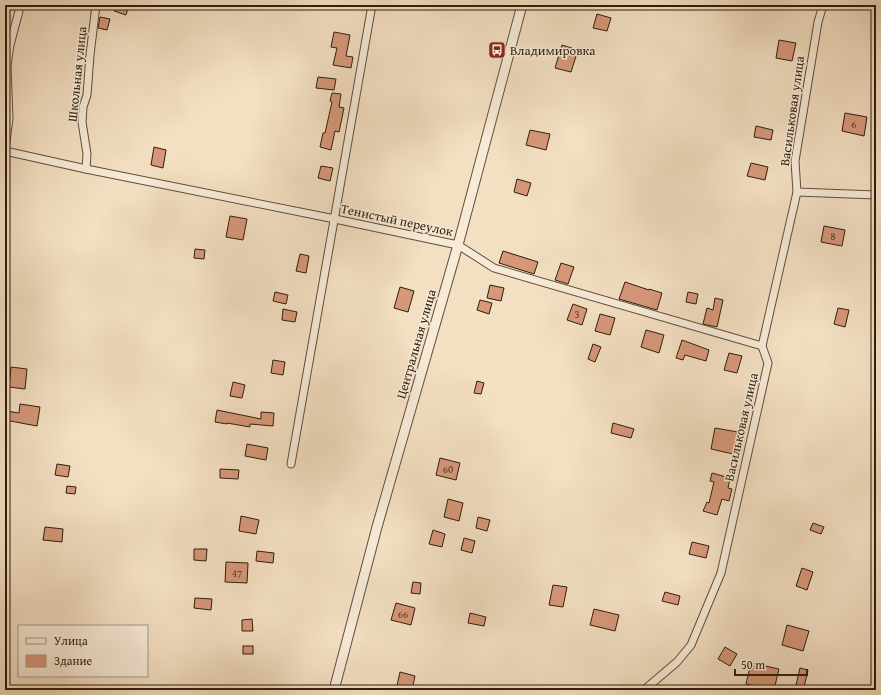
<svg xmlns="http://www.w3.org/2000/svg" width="881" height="695" font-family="'Gentium Book Plus',serif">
<rect width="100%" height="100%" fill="#f3dfc2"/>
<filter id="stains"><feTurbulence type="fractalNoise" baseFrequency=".005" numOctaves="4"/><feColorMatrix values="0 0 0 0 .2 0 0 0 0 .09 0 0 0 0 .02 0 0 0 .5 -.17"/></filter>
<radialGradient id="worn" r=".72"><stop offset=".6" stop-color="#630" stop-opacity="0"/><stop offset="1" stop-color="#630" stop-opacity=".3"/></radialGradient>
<g fill="#d69879" stroke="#2f1d0d">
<path d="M 116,5 L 129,5 L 126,15 L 114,11 Z"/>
<path d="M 597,14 L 611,18 L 607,31 L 593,28 Z"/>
<path d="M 100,17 L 110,19 L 107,30 L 98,28 Z"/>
<path d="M 334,32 L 350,35 L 346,56 L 353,57 L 351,68 L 333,65 L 337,48 L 331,47 Z"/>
<path d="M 779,40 L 796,43 L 792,61 L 776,58 Z"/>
<path d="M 562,45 L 578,50 L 571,72 L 555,68 Z"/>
<path d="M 318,77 L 336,79 L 334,90 L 316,88 Z"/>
<path d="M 332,93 L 341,94 L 339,107 L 344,108 L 339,132 L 335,131 L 331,150 L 320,147 L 323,133 L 325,133 L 332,102 L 330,101 Z"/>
<path d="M 845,113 L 867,117 L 864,136 L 842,131 Z"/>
<path d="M 756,126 L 773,130 L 771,140 L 754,137 Z"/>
<path d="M 530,130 L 550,134 L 546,150 L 526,145 Z"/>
<path d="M 154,147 L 166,150 L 163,168 L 151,165 Z"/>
<path d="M 751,163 L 768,167 L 765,180 L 747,176 Z"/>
<path d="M 321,166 L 333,168 L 330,181 L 318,178 Z"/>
<path d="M 517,179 L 531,183 L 527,196 L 514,192 Z"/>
<path d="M 230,216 L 247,219 L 243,240 L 226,237 Z"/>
<path d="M 824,226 L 845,230 L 842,246 L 821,242 Z"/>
<path d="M 195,249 L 205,250 L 204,259 L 194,258 Z"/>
<path d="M 503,251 L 538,262 L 534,274 L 499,263 Z"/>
<path d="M 300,254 L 309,256 L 306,273 L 296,271 Z"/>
<path d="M 561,263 L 574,267 L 568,284 L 555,280 Z"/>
<path d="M 625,282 L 649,290 L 649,289 L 662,293 L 657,310 L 619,299 Z"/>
<path d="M 490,285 L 504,288 L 501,301 L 487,298 Z"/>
<path d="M 400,287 L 414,291 L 408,312 L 394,308 Z"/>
<path d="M 275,292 L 288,295 L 286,304 L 273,301 Z"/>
<path d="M 688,292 L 698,294 L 696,304 L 686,302 Z"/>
<path d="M 715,298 L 723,300 L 717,327 L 703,324 L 707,308 L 713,310 Z"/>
<path d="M 480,300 L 492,303 L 489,314 L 477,310 Z"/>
<path d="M 573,304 L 587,309 L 582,325 L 567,320 Z"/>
<path d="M 838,308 L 849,310 L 845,327 L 834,324 Z"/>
<path d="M 283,309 L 297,312 L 295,322 L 282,320 Z"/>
<path d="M 600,314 L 615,318 L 610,335 L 595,331 Z"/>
<path d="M 646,330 L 664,335 L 659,353 L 641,347 Z"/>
<path d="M 682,340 L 709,350 L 706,361 L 685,355 L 683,360 L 676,358 Z"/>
<path d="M 593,344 L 601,347 L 595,362 L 588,359 Z"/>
<path d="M 729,353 L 742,356 L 737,373 L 724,370 Z"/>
<path d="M 273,360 L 285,362 L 283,375 L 271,373 Z"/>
<path d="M 11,367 L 27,369 L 25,389 L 9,387 Z"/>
<path d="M 477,381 L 484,383 L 481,394 L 474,393 Z"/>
<path d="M 233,382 L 245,385 L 242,398 L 230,396 Z"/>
<path d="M 20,404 L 40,407 L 37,426 L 5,420 L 6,411 L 19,413 Z"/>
<path d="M 217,410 L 261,419 L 261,412 L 274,413 L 273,426 L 250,424 L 250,427 L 227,423 L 227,424 L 215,422 Z"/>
<path d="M 613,423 L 634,429 L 631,438 L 611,433 Z"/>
<path d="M 715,428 L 738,432 L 733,454 L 711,449 Z"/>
<path d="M 247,444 L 268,448 L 266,460 L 245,456 Z"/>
<path d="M 440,458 L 460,463 L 456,480 L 436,475 Z"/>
<path d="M 57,464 L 70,466 L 68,477 L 55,475 Z"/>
<path d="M 220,469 L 239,470 L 238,479 L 220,478 Z"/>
<path d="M 712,473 L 730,478 L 728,488 L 732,489 L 729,501 L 722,499 L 717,515 L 703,511 L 707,502 L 709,503 L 714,482 L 710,481 Z"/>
<path d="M 67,486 L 76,487 L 75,494 L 66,493 Z"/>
<path d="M 448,499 L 463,503 L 459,521 L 444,517 Z"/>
<path d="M 241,516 L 259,520 L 256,534 L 239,531 Z"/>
<path d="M 478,517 L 490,520 L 487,531 L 476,528 Z"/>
<path d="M 813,523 L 824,527 L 821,534 L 810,530 Z"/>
<path d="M 45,527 L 63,529 L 62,542 L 43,540 Z"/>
<path d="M 433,530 L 445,534 L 442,547 L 429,544 Z"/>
<path d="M 464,538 L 475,541 L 472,553 L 461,550 Z"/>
<path d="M 692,542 L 709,546 L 706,558 L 689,554 Z"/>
<path d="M 194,549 L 207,549 L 206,561 L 194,560 Z"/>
<path d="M 257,551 L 274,553 L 273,563 L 256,561 Z"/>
<path d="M 226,562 L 248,563 L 247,583 L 225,582 Z"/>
<path d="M 802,568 L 813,572 L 807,590 L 796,586 Z"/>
<path d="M 413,582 L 421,583 L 420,594 L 411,593 Z"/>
<path d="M 553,585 L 567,587 L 563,607 L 549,605 Z"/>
<path d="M 665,592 L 680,596 L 678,605 L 662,601 Z"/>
<path d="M 195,598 L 212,599 L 211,610 L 194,608 Z"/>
<path d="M 396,603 L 415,608 L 411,625 L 391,620 Z"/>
<path d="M 594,609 L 619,615 L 615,631 L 590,625 Z"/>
<path d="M 470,613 L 486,617 L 484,626 L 468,623 Z"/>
<path d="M 252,619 L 253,631 L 242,631 L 242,620 Z"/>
<path d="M 787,625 L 809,631 L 803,651 L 782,645 Z"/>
<rect x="243" y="646" width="10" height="8"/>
<path d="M 725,647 L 737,654 L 730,666 L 718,659 Z"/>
<path d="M 751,663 L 779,669 L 774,690 L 746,684 Z"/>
<path d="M 800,668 L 808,670 L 804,687 L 796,685 Z"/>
<path d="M 400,672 L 415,676 L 412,690 L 396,690 Z"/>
</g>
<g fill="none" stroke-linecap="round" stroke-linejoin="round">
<defs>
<g id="minor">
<path d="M 5,149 L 9,119 L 7,65 L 10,45 L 19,11 L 17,5"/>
<path d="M 5,151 L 86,169 L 335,219 L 458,245 L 494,268 L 762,346"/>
<path d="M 86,169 L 87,154 L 82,122 L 83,107 L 87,95 L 90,55 L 96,5"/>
<path d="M 797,192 L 876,195"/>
<path d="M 291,464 L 372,5"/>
<path d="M 644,690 L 677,662 L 691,645 L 721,573 L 768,363 L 762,346 L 797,192 L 795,161 L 818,22 L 823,5"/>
</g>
<path id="tertiary" d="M 334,690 L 377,527 L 458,245 L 522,5"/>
</defs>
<use href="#minor" stroke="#604e3a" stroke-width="9"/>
<use href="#tertiary" stroke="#604e3a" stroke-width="11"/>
<use href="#minor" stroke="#f7ead7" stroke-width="7"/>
<use href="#tertiary" stroke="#f7ead7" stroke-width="9"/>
</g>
<defs>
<symbol id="bus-square" viewBox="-11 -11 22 22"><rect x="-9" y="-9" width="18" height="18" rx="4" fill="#8f2418" stroke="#f7ead7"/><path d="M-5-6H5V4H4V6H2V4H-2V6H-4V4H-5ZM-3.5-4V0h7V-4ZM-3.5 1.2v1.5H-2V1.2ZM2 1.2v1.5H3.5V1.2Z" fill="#fff"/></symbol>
</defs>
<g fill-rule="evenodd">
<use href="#bus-square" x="487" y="40" width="20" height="20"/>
</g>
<g text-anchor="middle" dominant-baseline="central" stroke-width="3" stroke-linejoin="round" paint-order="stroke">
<g font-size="11" fill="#593c28">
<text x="854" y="124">6</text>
<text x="833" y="236">8</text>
<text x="577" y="314">3</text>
<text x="448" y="469">60</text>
<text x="237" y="573">47</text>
<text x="403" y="614">66</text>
</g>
<g font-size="13" fill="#2f1d0d" stroke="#f7ead7" text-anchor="start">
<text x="510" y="50">Владимировка</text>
</g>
<g font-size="13" fill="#2f1d0d" stroke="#f7ead7">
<text transform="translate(77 74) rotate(-84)">Школьная улица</text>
<text transform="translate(792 111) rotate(-82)">Васильковая улица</text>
<text transform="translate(397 220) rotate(12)">Тенистый переулок</text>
<text transform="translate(416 344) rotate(-74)">Центральная улица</text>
<text transform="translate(741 427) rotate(-77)">Васильковая улица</text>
</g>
</g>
<rect width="881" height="695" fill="none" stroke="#f3dfc2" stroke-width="20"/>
<rect x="6" y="6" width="869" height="683" fill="none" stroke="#2f1d0d" stroke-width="2"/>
<rect x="10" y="10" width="861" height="675" fill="none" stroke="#2f1d0d"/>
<rect x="18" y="625" width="130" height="52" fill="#f7ead7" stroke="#a79886"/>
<rect x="26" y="638" width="20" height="6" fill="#f7ead7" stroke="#a79886"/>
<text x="54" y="645" font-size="12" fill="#2f1d0d">Улица</text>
<rect x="26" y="655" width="20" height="12" fill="#d69879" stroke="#a79886"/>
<text x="54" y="665" font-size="12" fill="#2f1d0d">Здание</text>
<path d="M735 669v6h72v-6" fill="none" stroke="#2f1d0d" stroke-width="2"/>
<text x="741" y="669" font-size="12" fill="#2f1d0d" stroke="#f7ead7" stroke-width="3" paint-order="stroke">50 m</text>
<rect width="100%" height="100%" filter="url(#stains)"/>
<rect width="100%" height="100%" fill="url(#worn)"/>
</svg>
